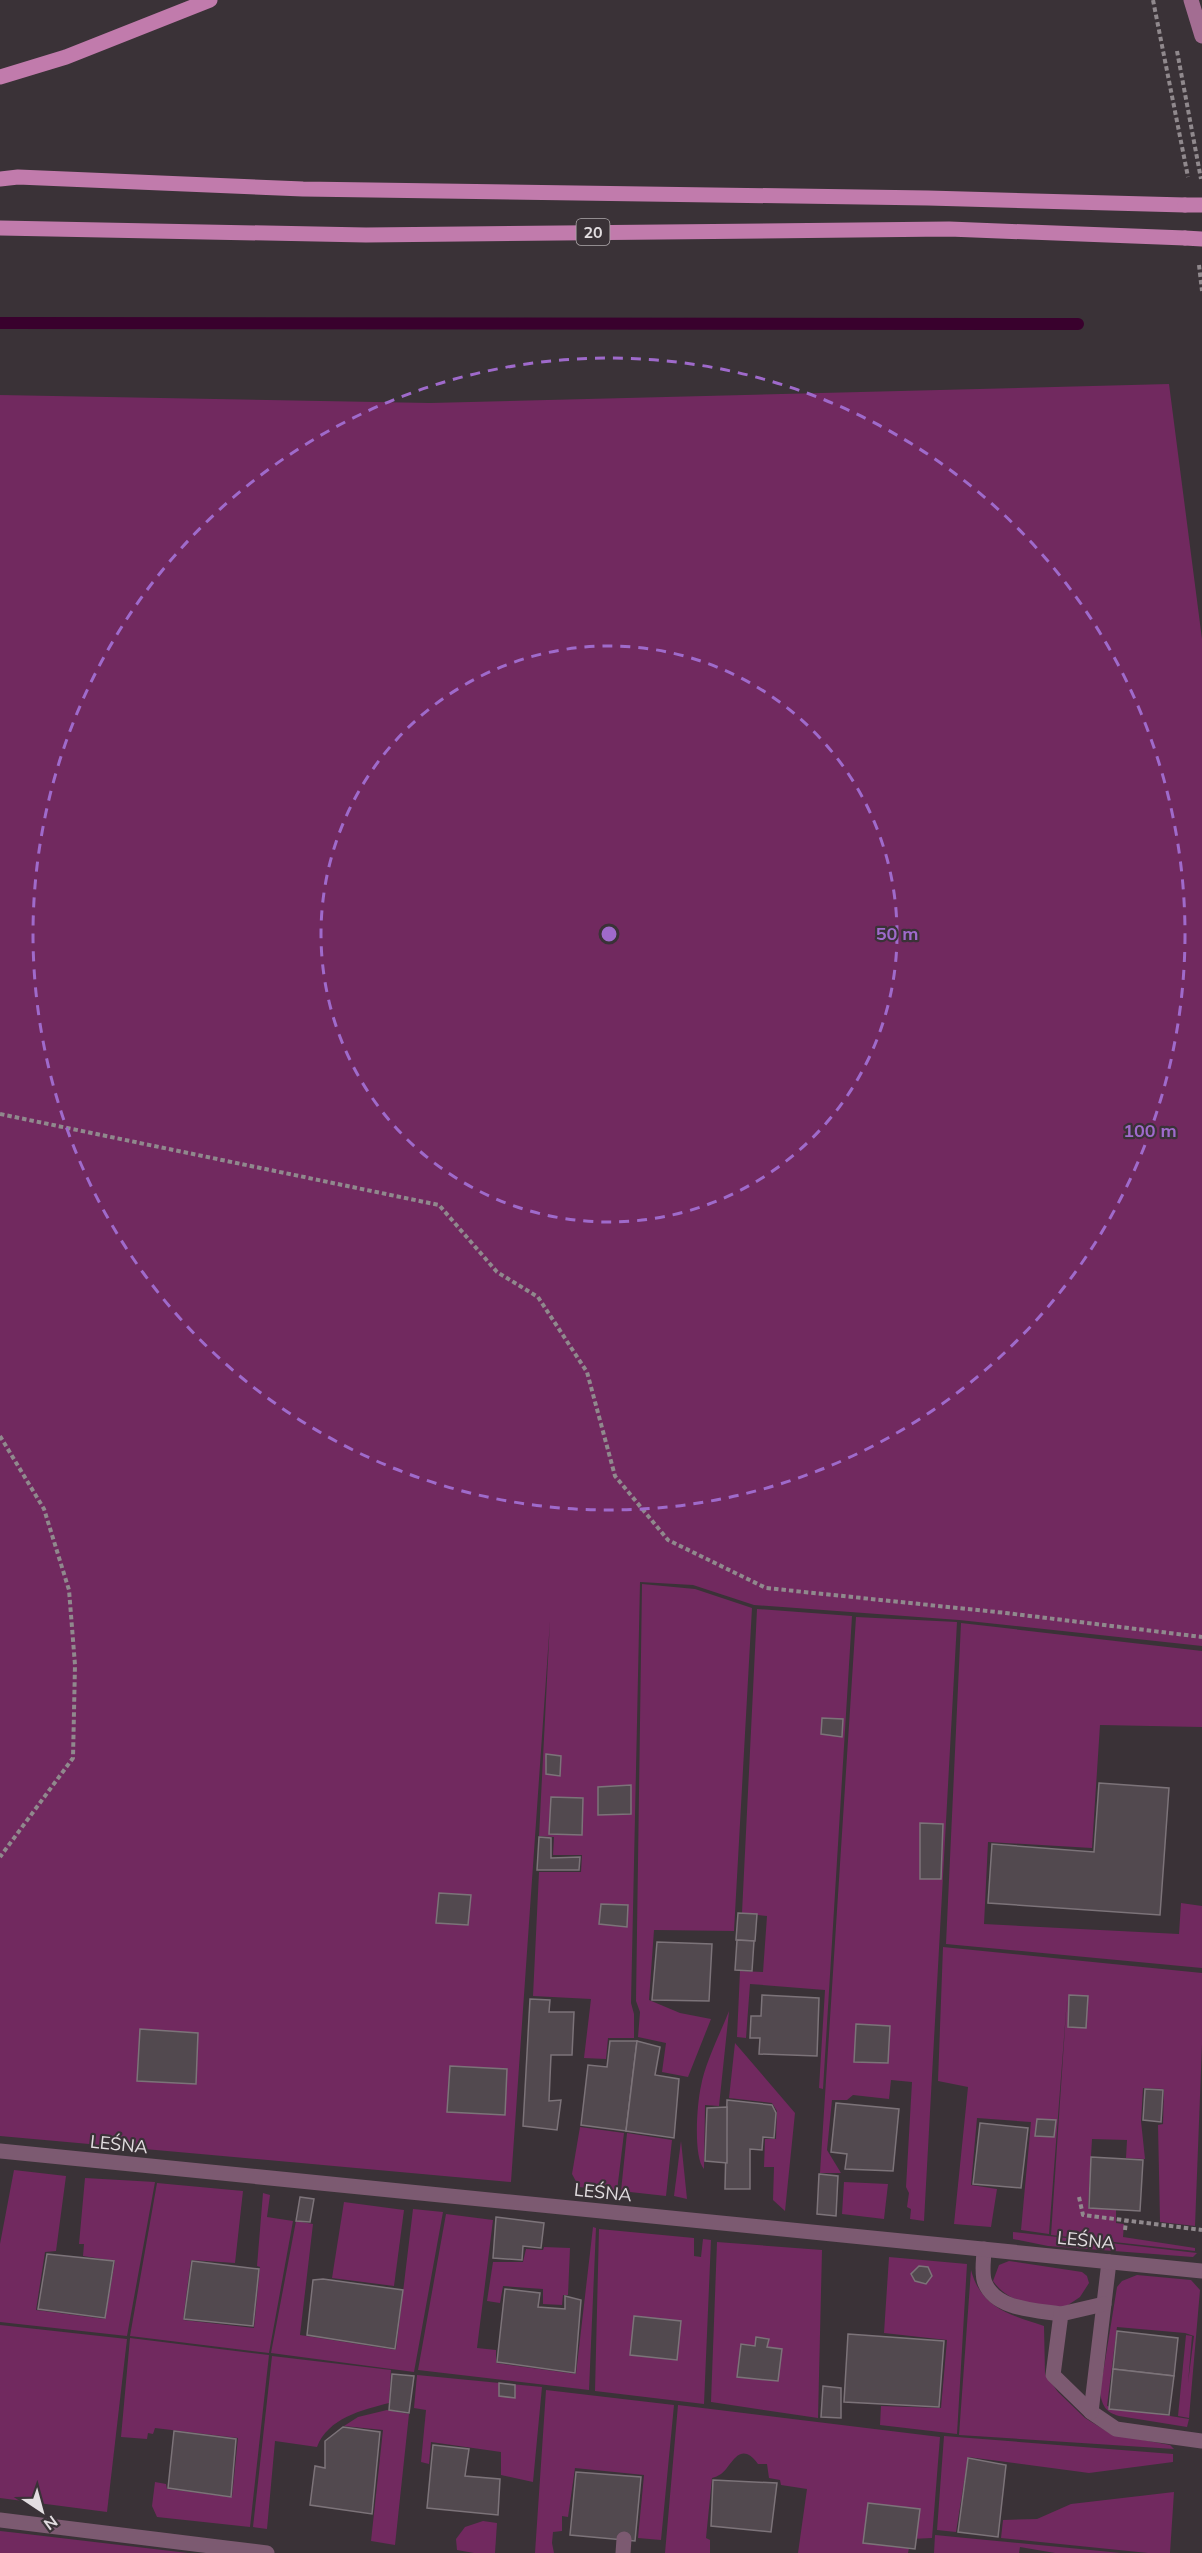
<svg xmlns="http://www.w3.org/2000/svg" width="1202" height="2553" font-family="Mulish,sans-serif">
<rect width="100%" height="100%" fill="#3a3237"/>
<g fill="#71295f">
<path d="M 1169,384 L 1202,639 L 1202,1646 L 959,1620 L 754,1605 L 693,1585 L 640,1582 L 631,2003 L 634,2014 L 634,2038 L 608,2038 L 606,2059 L 584,2058 L 591,1999 L 533,1996 L 539,1872 L 581,1872 L 582,1855 L 553,1855 L 554,1837 L 539,1836 L 550,1621 L 511,2182 L 0,2136 L 0,395 L 430,403 Z"/>
<path d="M 642,1584 L 695,1589 L 752,1608 L 734,1931 L 654,1930 L 649,2000 L 680,2013 L 711,2019 L 688,2077 L 662,2072 L 666,2043 L 638,2037 L 640,2012 L 636,2001 Z"/>
<path d="M 757,1609 L 852,1616 L 823,2089 L 819,2088 L 825,1990 L 750,1984 L 746,2038 L 737,2037 L 740,1971 L 763,1972 L 767,1916 L 742,1913 Z"/>
<path d="M 856,1617 L 957,1622 L 924,2221 L 910,2219 L 911,2209 L 907,2207 L 909,2193 L 906,2187 L 912,2082 L 891,2080 L 889,2099 L 853,2095 L 847,2100 L 832,2100 L 827,2150 L 841,2173 L 820,2173 Z"/>
<path d="M 961,1623 L 1202,1651 L 1202,1727 L 1100,1725 L 1092,1848 L 988,1842 L 984,1924 L 1179,1934 L 1181,1903 L 1202,1906 L 1202,1968 L 946,1944 Z"/>
<path d="M 943,1947 L 1202,1973 L 1202,2044 L 1195,2226 L 1160,2222 L 1158,2125 L 1163,2124 L 1164,2089 L 1143,2088 L 1141,2121 L 1145,2159 L 1126,2158 L 1127,2140 L 1092,2139 L 1088,2208 L 1116,2210 L 1116,2223 L 1124,2224 L 1123,2237 L 1195,2248 L 1195,2251 L 1051,2235 L 1067,1998 L 1049,2234 L 1021,2230 L 1031,2122 L 977,2118 L 971,2185 L 997,2189 L 991,2227 L 954,2224 L 968,2087 L 938,2081 Z"/>
<path d="M 729,2011 L 719,2106 L 705,2105 L 704,2169 C 693,2157 697,2103 701,2086 C 705,2063 720,2034 729,2011 Z"/>
<path d="M 735,2043 L 795,2113 L 785,2211 L 773,2200 L 774,2167 L 764,2167 L 765,2139 L 776,2139 L 777,2111 L 772,2103 L 729,2098 Z"/>
<path d="M 580,2127 L 624,2133 L 617,2191 L 579,2187 L 572,2174 Z"/>
<path d="M 627,2133 L 672,2140 L 666,2196 L 621,2191 Z"/>
<path d="M 681,2141 L 687,2199 L 674,2196 Z"/>
<path d="M 14,2170 L 66,2176 L 56,2251 L 45,2252 L 36,2310 L 105,2319 L 115,2261 L 83,2256 L 84,2244 L 79,2244 L 85,2178 L 155,2182 L 127,2336 L 0,2322 L 0,2244 Z"/>
<path d="M 844,2182 L 888,2184 L 884,2219 L 842,2214 Z"/>
<path d="M 157,2183 L 243,2191 L 235,2263 L 191,2260 L 183,2320 L 254,2328 L 260,2267 L 257,2266 L 263,2193 L 270,2195 L 267,2217 L 293,2221 L 269,2353 L 130,2336 Z"/>
<path d="M 344,2202 L 404,2210 L 394,2286 L 332,2278 Z"/>
<path d="M 413,2209 L 443,2212 L 414,2372 L 271,2353 L 296,2221 L 313,2224 L 300,2335 L 396,2350 Z"/>
<path d="M 446,2214 L 493,2220 L 477,2348 L 496,2350 L 496,2363 L 576,2374 L 593,2227 L 596,2228 L 589,2390 L 418,2370 Z"/>
<path d="M 599,2229 L 694,2238 L 694,2256 L 701,2257 L 703,2239 L 711,2240 L 704,2404 L 595,2391 Z"/>
<path d="M 1013,2232 L 1197,2253 L 1193,2257 L 1048,2246 L 1013,2239 Z"/>
<path d="M 717,2242 L 822,2250 L 818,2418 L 711,2402 Z"/>
<path d="M 544,2247 L 570,2248 L 568,2295 L 563,2295 L 562,2305 L 543,2304 L 543,2289 L 503,2286 L 500,2303 L 487,2301 L 493,2262 L 523,2262 L 526,2249 L 543,2250 Z"/>
<path d="M 889,2257 L 967,2264 L 957,2434 L 880,2425 L 881,2406 L 941,2408 L 947,2340 L 884,2333 Z"/>
<path d="M 1009,2261 L 1082,2272 L 1087,2276 L 1089,2283 L 1080,2297 L 1065,2307 C 1037,2304 1011,2306 993,2281 L 999,2265 Z"/>
<path d="M 971,2270 C 981,2308 1010,2315 1044,2326 L 1045,2374 L 1058,2392 L 1085,2418 L 1111,2434 L 1170,2445 L 1174,2449 L 959,2435 Z"/>
<path d="M 1137,2275 L 1191,2280 L 1200,2290 L 1189,2418 L 1178,2416 L 1186,2335 L 1192,2336 L 1188,2383 L 1194,2336 L 1185,2333 L 1117,2327 L 1107,2406 L 1189,2419 L 1187,2427 L 1119,2416 C 1105,2412 1102,2405 1100,2392 L 1117,2287 L 1122,2281 Z"/>
<path d="M 0,2325 L 127,2339 L 107,2512 L 0,2498 Z"/>
<path d="M 130,2338 L 269,2355 L 250,2527 L 157,2517 L 152,2506 L 155,2482 L 166,2484 L 167,2489 L 232,2497 L 238,2438 L 155,2428 L 153,2434 L 148,2433 L 147,2439 L 121,2437 Z"/>
<path d="M 272,2356 L 391,2370 L 389,2403 C 362,2410 328,2418 317,2447 L 275,2441 L 267,2529 L 253,2527 Z"/>
<path d="M 417,2375 L 542,2387 L 533,2482 L 501,2475 L 501,2452 L 431,2442 L 429,2464 L 421,2462 L 426,2410 L 414,2408 Z"/>
<path d="M 546,2390 L 674,2405 L 661,2540 L 638,2538 L 644,2475 L 575,2468 L 568,2517 L 562,2516 L 562,2531 L 553,2532 L 552,2543 L 554,2553 L 535,2553 Z"/>
<path d="M 678,2405 L 940,2437 L 932,2538 L 911,2539 L 908,2553 L 798,2553 L 807,2489 L 781,2485 L 780,2480 L 769,2478 L 767,2464 L 758,2464 C 739,2438 731,2468 721,2474 C 718,2476 715,2477 712,2478 L 706,2538 L 710,2540 L 710,2553 L 665,2553 Z"/>
<path d="M 387,2410 L 409,2414 L 395,2545 L 371,2541 L 383,2430 L 344,2426 L 358,2417 Z"/>
<path d="M 944,2436 L 1173,2454 L 1173,2462 L 1089,2473 L 968,2457 L 956,2532 L 937,2530 Z"/>
<path d="M 1174,2492 L 1170,2553 L 1148,2553 L 1001,2538 L 1003,2520 L 1037,2519 L 1071,2504 Z"/>
<path d="M 483,2521 L 497,2523 L 495,2553 L 474,2553 L 457,2550 L 456,2539 L 465,2527 Z"/>
<path d="M 0,2531 L 18,2533 L 188,2553 L 0,2553 Z"/>
<path d="M 935,2535 L 1121,2553 L 1055,2553 L 1020,2547 L 1019,2553 L 934,2553 Z"/>
</g>
<g fill="none" stroke-linecap="round" stroke-linejoin="round">
<path stroke="#39012d" stroke-width="12" d="M 0,323 L 1078,324"/>
</g>
<g fill="#52494f" stroke="#7c7379" stroke-width="1.5">
<path d="M 822,1718 L 843,1719 L 842,1737 L 821,1734 Z"/>
<path d="M 546,1754 L 561,1756 L 560,1776 L 546,1774 Z"/>
<path d="M 1099,1783 L 1169,1788 L 1160,1915 L 988,1903 L 992,1844 L 1094,1852 Z"/>
<path d="M 631,1785 L 631,1814 L 598,1815 L 598,1787 Z"/>
<path d="M 551,1797 L 583,1798 L 582,1835 L 549,1834 Z"/>
<path d="M 920,1823 L 943,1824 L 941,1879 L 920,1879 Z"/>
<path d="M 539,1837 L 551,1838 L 551,1858 L 580,1857 L 579,1870 L 537,1870 Z"/>
<path d="M 439,1893 L 471,1895 L 468,1925 L 436,1923 Z"/>
<path d="M 601,1904 L 628,1905 L 627,1927 L 599,1924 Z"/>
<path d="M 738,1913 L 757,1914 L 755,1941 L 736,1940 Z"/>
<path d="M 737,1940 L 754,1941 L 752,1971 L 735,1970 Z"/>
<path d="M 657,1942 L 712,1944 L 709,2001 L 652,2000 Z"/>
<path d="M 762,1995 L 819,1998 L 817,2056 L 759,2054 L 760,2038 L 750,2038 L 751,2016 L 761,2016 Z"/>
<path d="M 1069,1995 L 1088,1996 L 1086,2028 L 1068,2027 Z"/>
<path d="M 530,1999 L 550,2000 L 549,2012 L 574,2012 L 572,2055 L 551,2055 L 549,2101 L 561,2100 L 557,2130 L 523,2126 Z"/>
<path d="M 856,2024 L 890,2026 L 888,2063 L 854,2062 Z"/>
<path d="M 140,2029 L 198,2033 L 196,2084 L 137,2081 Z"/>
<path d="M 610,2041 L 637,2041 L 626,2131 L 581,2125 L 588,2065 L 607,2067 Z"/>
<path d="M 637,2041 L 660,2047 L 655,2075 L 679,2079 L 674,2138 L 626,2131 Z"/>
<path d="M 450,2066 L 507,2069 L 505,2115 L 447,2112 Z"/>
<path d="M 1145,2089 L 1163,2090 L 1161,2122 L 1143,2120 Z"/>
<path d="M 727,2100 L 772,2105 L 776,2113 L 774,2138 L 763,2137 L 762,2150 L 750,2149 L 750,2189 L 725,2189 Z"/>
<path d="M 836,2103 L 899,2109 L 893,2171 L 845,2169 L 847,2154 L 831,2152 Z"/>
<path d="M 727,2107 L 727,2163 L 705,2161 L 707,2108 Z"/>
<path d="M 1037,2119 L 1056,2120 L 1054,2137 L 1035,2136 Z"/>
<path d="M 980,2123 L 1028,2128 L 1021,2188 L 973,2184 Z"/>
<path d="M 1091,2157 L 1143,2160 L 1140,2211 L 1089,2208 Z"/>
<path d="M 819,2174 L 838,2176 L 836,2216 L 817,2214 Z"/>
<path d="M 300,2197 L 314,2199 L 310,2222 L 296,2221 Z"/>
<path d="M 496,2217 L 544,2223 L 541,2248 L 523,2246 L 522,2260 L 493,2258 Z"/>
<path d="M 47,2254 L 114,2261 L 105,2318 L 38,2309 Z"/>
<path d="M 192,2261 L 259,2269 L 253,2326 L 184,2319 Z"/>
<path d="M 919,2266 L 928,2267 L 932,2276 L 926,2284 L 915,2281 L 911,2274 Z"/>
<path d="M 323,2279 L 403,2290 L 395,2349 L 307,2335 L 313,2280 Z"/>
<path d="M 505,2289 L 540,2293 L 538,2307 L 565,2309 L 565,2296 L 581,2300 L 575,2373 L 497,2362 Z"/>
<path d="M 634,2316 L 681,2321 L 677,2360 L 630,2355 Z"/>
<path d="M 1117,2331 L 1178,2338 L 1174,2376 L 1113,2369 Z"/>
<path d="M 848,2334 L 944,2341 L 939,2407 L 844,2402 Z"/>
<path d="M 756,2337 L 769,2339 L 767,2347 L 782,2349 L 778,2381 L 737,2377 L 741,2344 L 755,2346 Z"/>
<path d="M 1113,2369 L 1174,2376 L 1169,2415 L 1109,2409 Z"/>
<path d="M 392,2374 L 414,2376 L 409,2413 L 389,2410 Z"/>
<path d="M 499,2383 L 515,2385 L 515,2398 L 499,2396 Z"/>
<path d="M 823,2386 L 841,2388 L 841,2418 L 821,2417 Z"/>
<path d="M 343,2427 L 380,2432 L 372,2514 L 310,2505 L 315,2466 L 325,2468 L 325,2441 Z"/>
<path d="M 174,2431 L 236,2439 L 231,2497 L 168,2488 Z"/>
<path d="M 433,2445 L 469,2449 L 465,2476 L 500,2479 L 498,2515 L 427,2508 Z"/>
<path d="M 968,2458 L 1006,2465 L 998,2537 L 958,2532 Z"/>
<path d="M 576,2472 L 641,2477 L 635,2541 L 570,2535 Z"/>
<path d="M 713,2480 L 777,2483 L 771,2532 L 711,2526 Z"/>
<path d="M 868,2503 L 920,2509 L 915,2549 L 863,2543 Z"/>
</g>
<g fill="none" stroke-linecap="round" stroke-linejoin="round">
<g stroke="#90898d" stroke-width="4" stroke-dasharray="4.5 3" stroke-linecap="butt">
<path d="M 1153,0 L 1188,177"/>
<path d="M 1177,51 L 1201,179"/>
<path d="M 1199,265 L 1202,291"/>
<path d="M 0,1114 L 439,1205 L 497,1272 L 538,1297 L 587,1372 L 615,1476 L 668,1540 L 766,1588 L 1006,1613 L 1202,1637"/>
<path d="M 0,1436 L 44,1509 L 69,1590 L 75,1665 L 73,1758 L 0,1857"/>
<path d="M 1079,2197 L 1083,2215 L 1202,2230"/>
<path d="M 1125,2230 L 1126,2221"/>
</g>
<g stroke="#7c5a71" stroke-width="15">
<path d="M 984,2249 C 984,2259 981,2274 985,2283 C 996,2310 1036,2310 1061,2314"/>
<path d="M 1109,2262 L 1091,2412 L 1116,2429 L 1202,2441"/>
<path d="M 1091,2412 L 1053,2375 L 1061,2314 L 1104,2304"/>
<path d="M 623,2553 L 624,2539"/>
</g>
<g stroke="#7c5a71" stroke-width="15">
<path d="M 0,2151 L 1202,2271"/>
<path d="M 0,2520 L 267,2553"/>
</g>
<path stroke="#a36d92" stroke-width="15" d="M 1191,0 L 1202,36"/>
<g stroke="#c17bac" stroke-width="15">
<path d="M 0,77 L 66,57 L 210,0"/>
<path d="M 0,179 L 18,177 L 303,189 L 928,198 L 1185,205"/>
<path d="M 0,228 L 366,235 L 949,229 L 1185,238"/>
</g>
<g stroke="#c17bac" stroke-width="15">
<path d="M 1185,205 L 1202,205"/>
<path d="M 1185,238 L 1202,239"/>
</g>
</g>
<g fill="none" stroke="#9f6acb" stroke-width="3" stroke-dasharray="10 8">
<circle cx="609" cy="934" r="288"/>
<circle cx="609" cy="934" r="576"/>
</g>
<g text-anchor="middle" dominant-baseline="central" stroke-width="4.5" stroke-linejoin="round" paint-order="stroke">
<rect fill="#3a3237" stroke="#b0aaad" stroke-width="1.5" x="576.5" y="219" width="33" height="26" rx="4.5"/>
<g font-size="16" font-weight="bold" fill="#e2dde0">
<text x="593" y="232">20</text>
</g>
<g font-size="18" fill="#e2dde0" stroke="#3a3237">
<text transform="translate(119 2144) rotate(6)">LEŚNA</text>
<text transform="translate(603 2192) rotate(6)">LEŚNA</text>
<text transform="translate(1086 2240) rotate(6)">LEŚNA</text>
</g>
</g>
<circle cx="609" cy="934" r="9" fill="#9f6acb" stroke="#3a3237" stroke-width="3"/>
<g font-size="18" text-anchor="middle" font-weight="bold" fill="#9f6acb" stroke="#3a3237" stroke-width="4.5" stroke-linejoin="round" paint-order="stroke">
<text x="897" y="940">50 m</text>
<text x="1150" y="1137">100 m</text>
</g>
<g transform="translate(42 2511) rotate(144)" stroke="#3a3237" stroke-width="4.5" paint-order="stroke">
<path d="M0-4.5L10 22L0 15L-10 22Z" fill="#e2dde0"/>
<text y="-9" font-size="16" font-weight="bold" text-anchor="middle" fill="#e2dde0">N</text>
</g>
</svg>
